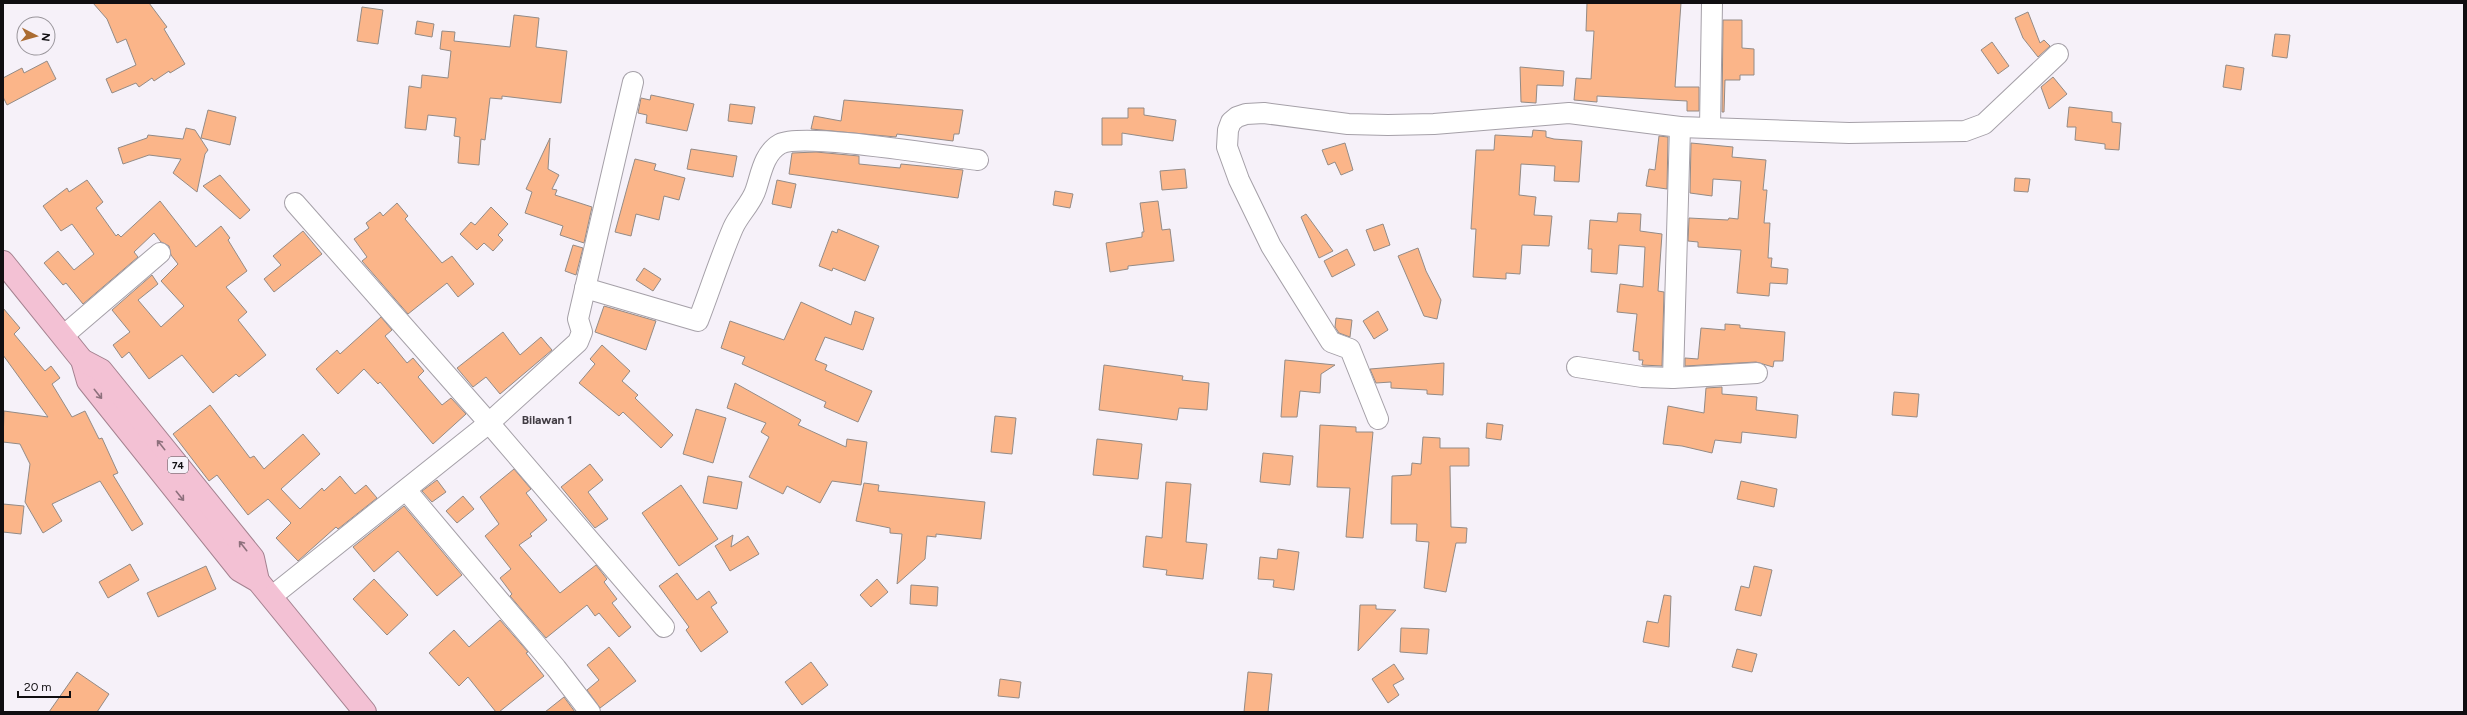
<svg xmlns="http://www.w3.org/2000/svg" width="2467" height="715" font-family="Figtree,sans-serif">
<rect width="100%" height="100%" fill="#f6f1f9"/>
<g fill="#fbb589" stroke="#948b86">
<path d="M 93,3 L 149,3 L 167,27 L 164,29 L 185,64 L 170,73 L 169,71 L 154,81 L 152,78 L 139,87 L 136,83 L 112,93 L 106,79 L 136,65 L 126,39 L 117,43 L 107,19 Z"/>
<path d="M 1587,3 L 1681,3 L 1675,87 L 1699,87 L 1699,111 L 1687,111 L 1687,101 L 1597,96 L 1597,102 L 1574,100 L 1576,78 L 1591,79 L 1594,31 L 1586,31 Z"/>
<path d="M 362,7 L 383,10 L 378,44 L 357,41 Z"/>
<path d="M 2028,12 L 2040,43 L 2044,40 L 2050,46 L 2038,57 L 2023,38 L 2015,18 Z"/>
<path d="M 514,15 L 539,18 L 536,47 L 567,51 L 561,103 L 502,96 L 502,99 L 490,98 L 485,140 L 481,139 L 479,165 L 458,163 L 460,137 L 454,136 L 456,118 L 428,115 L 426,130 L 405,128 L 409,86 L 421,88 L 422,75 L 448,78 L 451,51 L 440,49 L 442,31 L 455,32 L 454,41 L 510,47 Z"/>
<path d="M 1723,20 L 1742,20 L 1742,48 L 1754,49 L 1754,75 L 1740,75 L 1740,80 L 1725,80 L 1724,112 L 1722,112 Z"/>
<path d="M 417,21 L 434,24 L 432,37 L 415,34 Z"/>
<path d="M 2275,34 L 2290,35 L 2287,58 L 2272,56 Z"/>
<path d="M 1992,42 L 2009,66 L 1998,74 L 1981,50 Z"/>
<path d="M 47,61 L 56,79 L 7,105 L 3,97 L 3,78 L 22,68 L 24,73 Z"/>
<path d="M 2226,65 L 2244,68 L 2241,90 L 2223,87 Z"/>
<path d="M 1520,67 L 1564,71 L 1563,86 L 1537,85 L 1536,103 L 1521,102 Z"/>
<path d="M 2053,77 L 2067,94 L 2049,109 L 2041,87 Z"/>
<path d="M 651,95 L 694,104 L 687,131 L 646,123 L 647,115 L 638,113 L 641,98 L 650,100 Z"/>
<path d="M 844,100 L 963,110 L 959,134 L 954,134 L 953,141 L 897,134 L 896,137 L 811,129 L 814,116 L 841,121 Z"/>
<path d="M 730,104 L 755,107 L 752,124 L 728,121 Z"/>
<path d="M 2069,107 L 2112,112 L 2112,122 L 2121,123 L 2119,150 L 2105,149 L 2105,144 L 2075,140 L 2076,127 L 2067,127 Z"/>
<path d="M 1128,108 L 1144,108 L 1144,115 L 1176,120 L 1173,141 L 1122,133 L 1122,145 L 1102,145 L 1102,118 L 1128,118 Z"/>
<path d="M 208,110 L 236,117 L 230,145 L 201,138 Z"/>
<path d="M 186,128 L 195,130 L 208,150 L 205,154 L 197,192 L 173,173 L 181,159 L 149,155 L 123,164 L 118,148 L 147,138 L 148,135 L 183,139 Z"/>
<path d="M 1533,130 L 1546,131 L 1546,137 L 1554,139 L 1582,141 L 1579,182 L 1554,181 L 1555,166 L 1521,164 L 1519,195 L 1536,197 L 1534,215 L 1552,216 L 1549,246 L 1522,245 L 1520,274 L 1506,273 L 1506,279 L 1473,277 L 1476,229 L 1471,229 L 1476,150 L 1494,150 L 1495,135 L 1532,137 Z"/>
<path d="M 1659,136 L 1668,137 L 1667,189 L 1646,186 L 1649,169 L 1655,170 Z"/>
<path d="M 550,138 L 548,169 L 559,175 L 552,189 L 557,190 L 555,195 L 592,207 L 584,243 L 560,235 L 563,226 L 525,213 L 532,192 L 526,189 Z"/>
<path d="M 1345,143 L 1353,170 L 1341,175 L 1335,162 L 1328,165 L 1322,150 Z"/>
<path d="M 1691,143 L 1733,147 L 1732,157 L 1766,160 L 1763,190 L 1767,190 L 1764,223 L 1770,223 L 1768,258 L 1772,258 L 1771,267 L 1788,269 L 1787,284 L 1770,283 L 1769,296 L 1737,293 L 1741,250 L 1698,247 L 1698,242 L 1688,241 L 1689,218 L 1728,220 L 1729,218 L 1738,219 L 1741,181 L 1713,179 L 1712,196 L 1690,193 Z"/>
<path d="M 691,149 L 737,156 L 733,177 L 687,169 Z"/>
<path d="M 816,152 L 859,156 L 859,164 L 900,168 L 901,164 L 963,170 L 958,198 L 789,174 L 792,153 Z"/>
<path d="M 635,159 L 656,164 L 654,170 L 685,178 L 679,200 L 664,196 L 659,220 L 636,214 L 631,236 L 615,232 Z"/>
<path d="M 1185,169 L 1187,188 L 1162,190 L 1160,171 Z"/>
<path d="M 220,175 L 250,210 L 240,219 L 203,186 Z"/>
<path d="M 2015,178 L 2030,179 L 2028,192 L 2014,191 Z"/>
<path d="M 87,180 L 103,202 L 96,208 L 116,236 L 118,234 L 121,237 L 160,201 L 196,247 L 221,226 L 230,238 L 228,240 L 247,271 L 226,287 L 247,312 L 238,320 L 266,355 L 239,377 L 236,374 L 213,393 L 182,355 L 149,379 L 129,352 L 122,358 L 113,345 L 130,332 L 112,310 L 152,275 L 158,284 L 138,300 L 161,327 L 184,306 L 161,281 L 178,264 L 171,255 L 169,246 L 161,242 L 154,233 L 134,252 L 138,257 L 83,304 L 66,283 L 63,285 L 44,263 L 58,251 L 74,270 L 94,254 L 72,224 L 61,231 L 43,206 L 67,188 L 69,192 Z"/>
<path d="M 777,180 L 796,184 L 791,208 L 772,204 Z"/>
<path d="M 1055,191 L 1073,194 L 1070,208 L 1053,205 Z"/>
<path d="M 1158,201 L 1162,230 L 1170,229 L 1174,261 L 1128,266 L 1128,269 L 1110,272 L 1106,243 L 1142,237 L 1142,232 L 1144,232 L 1140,203 Z"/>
<path d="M 397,203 L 408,216 L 405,219 L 442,263 L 452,256 L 474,284 L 458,297 L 447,283 L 408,314 L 362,261 L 367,257 L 354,239 L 369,228 L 366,223 L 380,212 L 383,216 Z"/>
<path d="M 491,207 L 508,224 L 498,235 L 503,240 L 493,251 L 484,243 L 477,250 L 460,234 L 471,222 L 475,225 Z"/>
<path d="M 1618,213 L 1641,214 L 1640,231 L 1662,234 L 1658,291 L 1664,292 L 1662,366 L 1642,365 L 1643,360 L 1639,360 L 1639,352 L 1633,351 L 1637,314 L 1617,312 L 1620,284 L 1643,287 L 1645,247 L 1619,245 L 1617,274 L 1591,272 L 1592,249 L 1588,249 L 1590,220 L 1617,222 Z"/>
<path d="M 1306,214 L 1333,251 L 1319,258 L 1301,217 Z"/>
<path d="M 1383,224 L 1390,245 L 1374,251 L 1366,230 Z"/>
<path d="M 838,229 L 879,246 L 865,281 L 833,268 L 832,271 L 819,266 L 832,231 L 837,233 Z"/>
<path d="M 303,231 L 322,254 L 274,292 L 264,279 L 281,265 L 273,256 Z"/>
<path d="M 573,245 L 583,248 L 576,275 L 565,271 Z"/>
<path d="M 1418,248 L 1426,271 L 1441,300 L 1437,319 L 1424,316 L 1398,256 Z"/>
<path d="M 1347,249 L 1355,265 L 1332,277 L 1324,261 Z"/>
<path d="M 644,268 L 661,279 L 653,291 L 636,280 Z"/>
<path d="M 801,302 L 851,325 L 855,311 L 874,318 L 863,350 L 825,337 L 815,360 L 827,365 L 825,370 L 872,391 L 858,422 L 824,407 L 826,402 L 742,364 L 745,357 L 721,348 L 730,321 L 784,340 Z"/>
<path d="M 604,306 L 656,321 L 646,350 L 595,332 Z"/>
<path d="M 3,308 L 20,328 L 14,334 L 45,371 L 51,366 L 60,378 L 52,384 L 72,417 L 85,411 L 99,439 L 102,438 L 118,473 L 113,475 L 143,524 L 132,531 L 100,481 L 52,504 L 62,521 L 43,533 L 25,502 L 30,464 L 20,444 L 3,442 L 4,411 L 48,417 L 3,355 Z"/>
<path d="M 1378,311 L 1388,330 L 1374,339 L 1363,321 Z"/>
<path d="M 381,317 L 392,330 L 385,336 L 407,363 L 413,358 L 424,371 L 418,377 L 442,405 L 451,398 L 466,414 L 433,444 L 380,382 L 378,384 L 364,369 L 338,394 L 316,369 L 337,350 L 340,354 Z"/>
<path d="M 1336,318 L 1352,320 L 1350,337 L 1339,333 L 1335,327 Z"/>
<path d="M 1725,324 L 1740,325 L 1740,328 L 1785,332 L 1783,361 L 1774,361 L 1773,367 L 1756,362 L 1685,366 L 1685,358 L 1698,359 L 1701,328 L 1725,330 Z"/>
<path d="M 503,332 L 520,355 L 541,337 L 552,350 L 500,394 L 486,377 L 473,387 L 457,368 Z"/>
<path d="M 602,345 L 630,371 L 622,381 L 638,395 L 635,398 L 673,435 L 661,448 L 623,412 L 619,416 L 579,383 L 595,364 L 590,359 Z"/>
<path d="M 1285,360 L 1335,365 L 1321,374 L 1320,393 L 1300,391 L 1297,417 L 1281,417 Z"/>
<path d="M 1444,363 L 1443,395 L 1427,394 L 1427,390 L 1391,388 L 1391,382 L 1376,383 L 1370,369 Z"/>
<path d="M 1104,365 L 1183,376 L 1182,380 L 1209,383 L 1207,410 L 1179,408 L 1177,420 L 1099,410 Z"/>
<path d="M 735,383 L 801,420 L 798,425 L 846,447 L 847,439 L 867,442 L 861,485 L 832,481 L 820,503 L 787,486 L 783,494 L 749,477 L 769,437 L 761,432 L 766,423 L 727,408 Z"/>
<path d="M 1722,387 L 1722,394 L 1757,397 L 1756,410 L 1798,415 L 1796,438 L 1742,432 L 1741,443 L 1715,440 L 1712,453 L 1682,446 L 1663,444 L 1668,406 L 1704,413 L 1706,388 Z"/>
<path d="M 1894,392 L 1919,394 L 1917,417 L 1892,415 Z"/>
<path d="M 210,405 L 250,458 L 254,456 L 264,469 L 303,434 L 320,454 L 281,489 L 300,509 L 322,488 L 324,491 L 340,476 L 355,494 L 366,485 L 377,498 L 338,529 L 336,527 L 298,561 L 276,538 L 291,523 L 268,499 L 248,515 L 217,475 L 209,481 L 173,434 Z"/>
<path d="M 696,409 L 726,418 L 713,463 L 683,454 Z"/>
<path d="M 995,416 L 1016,418 L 1012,454 L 991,452 Z"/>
<path d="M 1487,423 L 1503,425 L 1501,440 L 1486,438 Z"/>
<path d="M 1320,425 L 1356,427 L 1356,432 L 1373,432 L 1363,538 L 1346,537 L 1350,488 L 1317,487 Z"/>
<path d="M 1423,437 L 1440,438 L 1440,448 L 1469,448 L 1469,466 L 1450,466 L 1451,527 L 1467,528 L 1466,543 L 1456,543 L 1446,592 L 1424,588 L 1429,542 L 1416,541 L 1417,524 L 1391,524 L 1392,476 L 1411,475 L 1412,463 L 1421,464 Z"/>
<path d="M 1097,439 L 1142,444 L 1138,479 L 1093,475 Z"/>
<path d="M 1263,453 L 1293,456 L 1290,485 L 1260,482 Z"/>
<path d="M 590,464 L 603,480 L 588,492 L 608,519 L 595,528 L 561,487 Z"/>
<path d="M 514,469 L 531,489 L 526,493 L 547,520 L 530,534 L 532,536 L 519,545 L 560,593 L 596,565 L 607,579 L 604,582 L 617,599 L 612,603 L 631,627 L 619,637 L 599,613 L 595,616 L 587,605 L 546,638 L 510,596 L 512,594 L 500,578 L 511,569 L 485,536 L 499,524 L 480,497 Z"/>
<path d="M 708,476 L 742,482 L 737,509 L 703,503 Z"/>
<path d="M 437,480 L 446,492 L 432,502 L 422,491 Z"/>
<path d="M 1741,481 L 1777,489 L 1774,507 L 1737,499 Z"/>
<path d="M 1166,482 L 1191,484 L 1186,542 L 1207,544 L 1203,579 L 1166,575 L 1167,570 L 1143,567 L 1146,536 L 1162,538 Z"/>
<path d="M 864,483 L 879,485 L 878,491 L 985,502 L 981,539 L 936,534 L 936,537 L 927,536 L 925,559 L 897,584 L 902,534 L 890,533 L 890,528 L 856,521 Z"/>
<path d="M 681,485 L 718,539 L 679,566 L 642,513 Z"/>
<path d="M 463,496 L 474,509 L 457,523 L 446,511 Z"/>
<path d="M 3,504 L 24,506 L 21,534 L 3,532 Z"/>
<path d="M 404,506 L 462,575 L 437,596 L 398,551 L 374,572 L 353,547 Z"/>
<path d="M 733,535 L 731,547 L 748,536 L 759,554 L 730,571 L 715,546 Z"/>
<path d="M 1278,549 L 1299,552 L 1294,590 L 1273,587 L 1274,580 L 1258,579 L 1260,557 L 1277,559 Z"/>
<path d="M 130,564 L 139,580 L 108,598 L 99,582 Z"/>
<path d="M 206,566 L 216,589 L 158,617 L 147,593 Z"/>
<path d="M 1754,566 L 1772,570 L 1761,616 L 1735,610 L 1741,586 L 1749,588 Z"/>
<path d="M 677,573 L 697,600 L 709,591 L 717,603 L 711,607 L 728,632 L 701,652 L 686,630 L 689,627 L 659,586 Z"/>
<path d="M 374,579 L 408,615 L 387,635 L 353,599 Z"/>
<path d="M 877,579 L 888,592 L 871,607 L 860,595 Z"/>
<path d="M 911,585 L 938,587 L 937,606 L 910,604 Z"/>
<path d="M 1664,595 L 1671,596 L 1669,647 L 1643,642 L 1647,621 L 1658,623 Z"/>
<path d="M 1360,605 L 1376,605 L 1376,609 L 1396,610 L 1358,651 Z"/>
<path d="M 500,620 L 528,652 L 526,653 L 544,676 L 499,712 L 496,712 L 468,677 L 459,686 L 429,653 L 454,630 L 469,647 Z"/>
<path d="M 1401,628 L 1429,629 L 1427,654 L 1400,652 Z"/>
<path d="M 609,647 L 636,681 L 600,708 L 587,690 L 599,680 L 587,665 Z"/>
<path d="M 1737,649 L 1757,654 L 1752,672 L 1732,667 Z"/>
<path d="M 811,662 L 828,685 L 802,705 L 785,682 Z"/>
<path d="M 1394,664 L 1404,679 L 1393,685 L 1399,695 L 1388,703 L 1372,679 Z"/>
<path d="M 77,672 L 109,694 L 97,712 L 49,712 Z"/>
<path d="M 1248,672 L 1272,674 L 1268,712 L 1244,712 Z"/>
<path d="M 1000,679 L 1021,682 L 1019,698 L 998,696 Z"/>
<path d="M 564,697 L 575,712 L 545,712 Z"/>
</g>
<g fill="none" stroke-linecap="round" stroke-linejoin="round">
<defs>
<g id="street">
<path d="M 1710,127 L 1712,3"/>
<path d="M 295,203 L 489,423 L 664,627"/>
<path d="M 585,288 L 698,321 C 710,290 720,258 733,228 C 739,214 752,203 756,189 C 761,174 764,153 780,144 C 804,132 943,156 978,160"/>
<path d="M 63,336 L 160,253"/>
<path d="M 1577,367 L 1642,377 L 1673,378 L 1757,373"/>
<path d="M 1673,378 L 1680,127"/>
<path d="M 1378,419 L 1350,349 L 1331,342 L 1271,246 L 1239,180 L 1227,147 L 1228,130 L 1231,122 L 1237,117 L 1246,114 L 1264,113 L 1348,124 L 1388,125 L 1434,124 L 1569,113 L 1680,127 L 1849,133 L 1965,131 L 1984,124 L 2058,54"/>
<path d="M 406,490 L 556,668 L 590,712"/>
<path d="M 271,597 L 489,423 L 578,342 L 582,332 L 578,319 L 633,82"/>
</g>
<g id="highway">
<path d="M 3,262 L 82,360 L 88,381 L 239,570 L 258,581 L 365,712"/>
<path d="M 82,360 L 101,370 L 253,558 L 258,581"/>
</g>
</defs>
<use href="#street" stroke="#a5a0a8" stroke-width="22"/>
<use href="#highway" stroke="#a48290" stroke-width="24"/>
<use href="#street" stroke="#fff" stroke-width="20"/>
<use href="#highway" stroke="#f3c1d4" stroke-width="22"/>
</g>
<defs><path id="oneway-shaft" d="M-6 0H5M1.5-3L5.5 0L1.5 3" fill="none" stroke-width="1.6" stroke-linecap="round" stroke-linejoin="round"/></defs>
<g stroke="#8d707c">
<use href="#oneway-shaft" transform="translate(98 394) rotate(51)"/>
<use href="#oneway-shaft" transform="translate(161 445) rotate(-129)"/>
<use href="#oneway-shaft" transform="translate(180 496) rotate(51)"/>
<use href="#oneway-shaft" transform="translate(243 546) rotate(-129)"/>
</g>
<g text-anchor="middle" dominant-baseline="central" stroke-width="4" stroke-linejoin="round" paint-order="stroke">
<rect fill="#f6f1f9" stroke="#555257" stroke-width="1" x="168" y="457" width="20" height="16" rx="3"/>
<g font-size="10" font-weight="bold" fill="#100e11">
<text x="178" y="465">74</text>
</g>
<g font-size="12" font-weight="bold" fill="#413c43" stroke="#f6f1f9">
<text x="547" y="420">Bilawan 1</text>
</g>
</g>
<rect width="2467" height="715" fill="none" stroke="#100e11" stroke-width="8"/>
<g transform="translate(36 36) rotate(96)"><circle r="19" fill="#f6f1f9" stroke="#9a969c"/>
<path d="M0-3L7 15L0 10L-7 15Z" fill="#ab6c32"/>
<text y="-6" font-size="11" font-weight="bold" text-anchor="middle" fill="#100e11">N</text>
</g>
<path d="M18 691v6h52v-6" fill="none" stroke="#100e11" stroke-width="2"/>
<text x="24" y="691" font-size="12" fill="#100e11" stroke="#f6f1f9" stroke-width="3" paint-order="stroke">20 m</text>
</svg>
